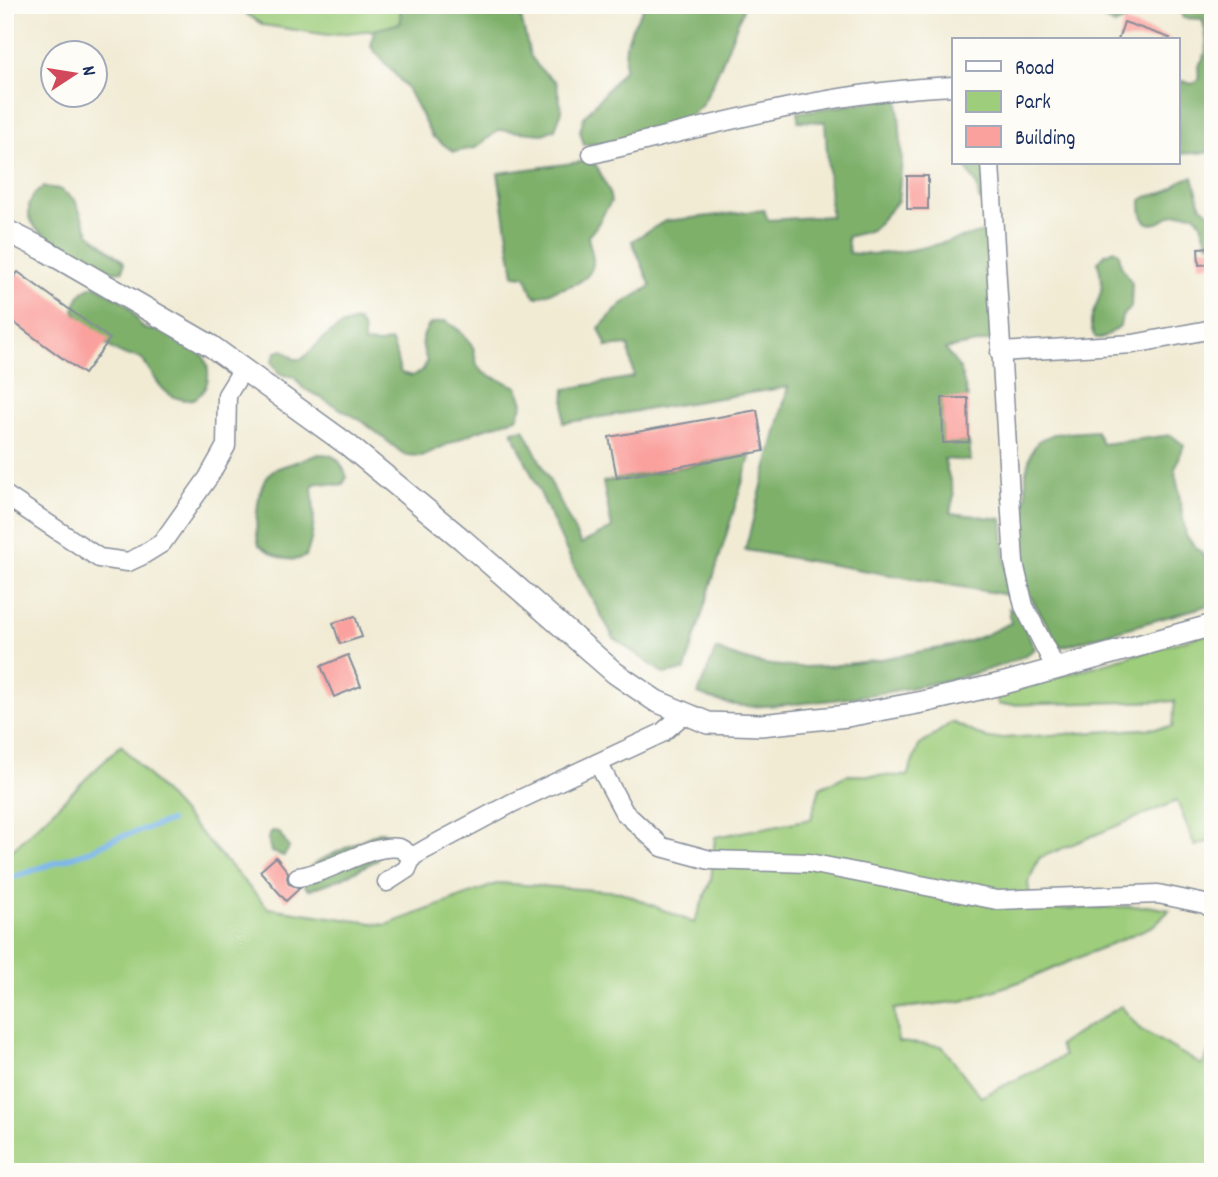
<svg xmlns="http://www.w3.org/2000/svg" width="1218" height="1177" font-family="Dekko,sans-serif">
<rect width="100%" height="100%" fill="#fdfcf7"/>
<filter id="ink" filterUnits="userSpaceOnUse"><feTurbulence type="fractalNoise" baseFrequency=".0143" numOctaves="2"/><feDisplacementMap in="SourceGraphic" scale="14" xChannelSelector="R" yChannelSelector="G"/><feConvolveMatrix kernelMatrix="1 2 1 2 8 2 1 2 1" color-interpolation-filters="sRGB"/></filter>
<filter id="wash" filterUnits="userSpaceOnUse"><feTurbulence type="fractalNoise" baseFrequency=".00686" numOctaves="4" result="noise"/><feDisplacementMap in="SourceGraphic" scale="28" xChannelSelector="R" yChannelSelector="G"/><feGaussianBlur stdDeviation="1.57" result="paint"/><feColorMatrix in="noise" values="0 0 0 0 0 0 0 0 0 0 0 0 0 0 0 0 0 1.4 0 .05"/><feComposite in="paint" operator="in"/></filter>
<g filter="url(#wash)">
<rect width="100%" height="100%" fill="#f1ebd4"/>
<g fill="#9ecd7b" stroke="#5c7e6c" stroke-width="2">
<path d="M 233,5 L 400,5 L 401,23 L 374,30 L 328,35 L 263,25 Z"/>
<path d="M 1213,632 L 1213,840 L 1195,846 L 1177,801 L 1039,858 L 1028,883 L 1032,910 L 1147,906 L 1170,910 L 1153,926 L 1031,978 L 963,1001 L 894,1009 L 898,1042 L 942,1046 L 981,1097 L 1064,1056 L 1059,1045 L 1121,1006 L 1140,1029 L 1202,1065 L 1213,1044 L 1213,1172 L 5,1172 L 5,857 L 121,745 L 268,908 L 386,925 L 499,883 L 621,892 L 694,923 L 711,880 L 715,837 L 811,819 L 820,788 L 847,775 L 907,776 L 919,746 L 952,722 L 988,739 L 1172,727 L 1175,701 L 999,705 L 995,695 Z"/>
</g>
<g fill="#7eb06b" stroke="#4c7064" stroke-width="2">
<path d="M 400,5 L 466,5 L 474,7 L 507,5 L 521,17 L 530,55 L 540,69 L 556,82 L 562,111 L 555,129 L 543,134 L 499,130 L 475,148 L 454,152 L 432,136 L 407,88 L 371,47 L 374,30 L 401,23 Z"/>
<path d="M 645,5 L 742,5 L 743,10 C 735,28 710,98 699,108 C 667,138 625,140 584,145 L 580,131 L 584,117 L 624,70 L 626,45 L 632,28 Z"/>
<path d="M 1145,5 L 1142,13 L 1114,25 L 1082,6 Z"/>
<path d="M 1180,5 L 1213,5 L 1213,152 L 1178,154 L 1178,82 L 1183,81 L 1192,84 L 1199,80 L 1198,66 C 1210,53 1207,36 1202,19 L 1183,18 Z"/>
<path d="M 898,98 L 902,160 L 898,201 L 872,230 L 847,237 L 849,253 C 896,258 942,243 987,231 L 993,340 L 945,349 L 960,369 L 968,398 L 942,399 L 943,442 L 969,442 L 971,461 L 944,459 L 954,495 L 950,513 L 1002,519 L 1008,595 L 745,550 L 788,387 L 563,423 L 565,389 L 634,377 L 628,345 L 607,347 L 599,328 L 622,304 L 651,286 L 632,241 L 665,221 L 764,210 L 768,220 L 831,216 L 825,122 L 798,121 L 798,112 Z"/>
<path d="M 587,161 L 596,165 L 609,191 L 611,202 C 602,214 600,225 588,236 C 589,244 594,256 593,264 C 590,287 554,288 538,297 L 532,294 L 526,276 L 514,275 L 498,173 Z"/>
<path d="M 963,163 L 995,163 L 986,205 L 979,199 L 977,185 Z"/>
<path d="M 1193,177 L 1201,206 L 1213,216 L 1213,243 L 1208,244 L 1201,223 L 1195,214 C 1187,213 1179,212 1172,215 C 1167,217 1162,222 1157,223 C 1141,227 1141,211 1141,200 C 1153,192 1159,196 1168,191 C 1179,185 1178,179 1193,177 Z"/>
<path d="M 44,187 L 59,189 L 75,200 L 89,233 L 124,262 L 123,271 L 110,272 L 37,230 L 29,217 L 29,205 L 34,194 Z"/>
<path d="M 1114,250 L 1119,253 L 1121,266 L 1132,283 L 1131,307 L 1122,317 L 1120,326 L 1103,338 L 1096,338 C 1082,320 1101,305 1102,284 C 1102,278 1099,269 1098,262 L 1105,254 Z"/>
<path d="M 96,285 C 105,292 120,297 128,306 C 134,312 136,322 144,328 C 151,333 157,328 165,330 C 171,331 197,348 201,353 C 217,373 205,408 177,398 C 159,392 152,371 141,358 C 135,356 130,356 124,355 C 108,350 82,324 74,310 C 78,296 81,290 96,285 Z"/>
<path d="M 358,321 L 364,331 L 364,343 L 380,344 L 391,341 C 397,350 396,362 401,373 L 412,376 L 423,370 L 427,361 C 421,345 420,337 430,324 L 446,321 L 460,331 L 473,347 L 477,365 L 484,373 L 517,387 L 523,403 L 517,418 L 477,431 L 422,456 L 405,455 L 362,421 L 303,388 L 294,377 L 279,374 L 272,362 L 276,352 L 284,350 L 294,359 L 302,359 C 319,343 334,324 358,321 Z"/>
<path d="M 524,429 L 581,544 L 612,528 L 603,482 L 751,454 L 685,670 L 664,674 L 614,638 L 574,567 L 512,431 Z"/>
<path d="M 1096,431 L 1102,444 L 1171,435 L 1184,445 L 1175,469 L 1186,536 L 1213,566 L 1213,604 L 1061,647 L 1025,588 L 1019,542 L 1026,493 L 1026,472 L 1031,453 L 1038,441 L 1054,434 Z"/>
<path d="M 319,454 C 338,454 340,461 347,477 L 343,484 C 332,487 325,480 314,484 L 312,488 C 315,513 315,533 306,556 C 289,565 273,555 259,545 C 254,527 256,484 272,471 C 278,467 309,458 319,454 Z"/>
<path d="M 1009,608 L 1018,613 L 1035,649 C 994,681 800,709 744,706 C 728,705 713,700 698,694 L 716,649 C 777,679 849,665 913,653 C 930,649 949,648 966,642 C 981,638 996,629 1011,623 Z"/>
<path d="M 272,831 L 279,832 L 289,848 L 284,856 L 271,852 L 268,838 Z"/>
<path d="M 379,832 L 384,832 L 377,860 L 340,879 L 309,890 L 305,886 L 310,867 L 318,861 Z"/>
</g>
<g fill="none" stroke-linecap="round" stroke-linejoin="round">
<path stroke="#79b5eb" stroke-width="6" d="M 5,880 L 87,852 L 114,839 L 170,821"/>
</g>
<g id="blocks">
<g fill="#faa19e">
<path d="M 1124,22 L 1170,38 L 1169,40 L 1118,40 Z"/>
<rect x="907" y="176" width="21" height="33"/>
<path d="M 1213,247 L 1213,264 L 1199,265 L 1198,248 Z"/>
<path d="M 18,272 L 110,339 L 84,374 L 5,316 L 5,290 Z"/>
<path d="M 942,398 L 968,398 L 969,442 L 943,443 Z"/>
<path d="M 757,410 L 764,451 L 617,478 L 609,437 Z"/>
<path d="M 355,616 L 362,637 L 340,644 L 333,623 Z"/>
<path d="M 348,655 L 361,686 L 334,697 L 321,666 Z"/>
<path d="M 276,857 L 288,872 L 287,878 L 289,884 L 300,888 L 286,901 L 260,871 Z"/>
</g>
</g>
</g>
<g filter="url(#ink)">
<use href="#blocks" fill-opacity="0" stroke="#868d99" stroke-width="2"/>
<g fill="none" stroke-linecap="round" stroke-linejoin="round">
<defs>
<g id="minor">
<path d="M 592,154 C 711,125 830,91 954,86"/>
<path d="M 990,163 L 1014,563 L 1024,606 L 1056,669"/>
<path d="M 1000,352 L 1133,344 L 1213,329"/>
<path d="M 5,495 L 99,558 L 128,562 L 141,556 L 162,543 L 208,478 L 226,446 L 227,395 L 243,369"/>
<path d="M 598,763 L 624,812 L 662,847 L 710,860 L 809,863 L 997,900 L 1158,894 L 1205,904 L 1213,909"/>
<path d="M 298,877 C 328,874 371,843 399,848 C 403,849 408,854 412,857"/>
<path d="M 387,882 L 407,869 L 412,857 L 426,849 L 512,803 L 662,733 L 685,713"/>
</g>
<path id="tertiary" d="M 5,230 L 43,249 L 211,346 L 348,445 L 463,540 L 615,673 L 656,701 L 708,723 L 761,725 L 847,716 L 923,702 L 1005,683 L 1213,625"/>
</defs>
<use href="#minor" stroke="#868d99" stroke-width="21"/>
<use href="#tertiary" stroke="#868d99" stroke-width="24"/>
<use href="#minor" stroke="#fff" stroke-width="18"/>
<use href="#tertiary" stroke="#fff" stroke-width="21"/>
</g>
</g>
<rect width="1218" height="1177" fill="none" stroke="#fdfcf7" stroke-width="28"/>
<rect x="952" y="38" width="228" height="126" fill="#fdfcf7" stroke="#a3aaba" stroke-width="2"/>
<rect x="966" y="61" width="35" height="10" fill="#ffffff" stroke="#a3aaba" stroke-width="2"/>
<text x="1015" y="74" font-size="21" fill="#1b2f5e">Road</text>
<rect x="966" y="91" width="35" height="21" fill="#9ecd7b" stroke="#a3aaba" stroke-width="2"/>
<text x="1015" y="108" font-size="21" fill="#1b2f5e">Park</text>
<rect x="966" y="126" width="35" height="21" fill="#faa19e" stroke="#a3aaba" stroke-width="2"/>
<text x="1015" y="144" font-size="21" fill="#1b2f5e">Building</text>
<g transform="translate(74 74) rotate(78)"><circle r="33" fill="#fdfcf7" stroke="#a3aaba" stroke-width="2"/>
<path d="M0-5L12 26L0 18L-12 26Z" fill="#d1495b"/>
<text y="-10" font-size="19" font-weight="bold" text-anchor="middle" fill="#1b2f5e">N</text>
</g>
</svg>
